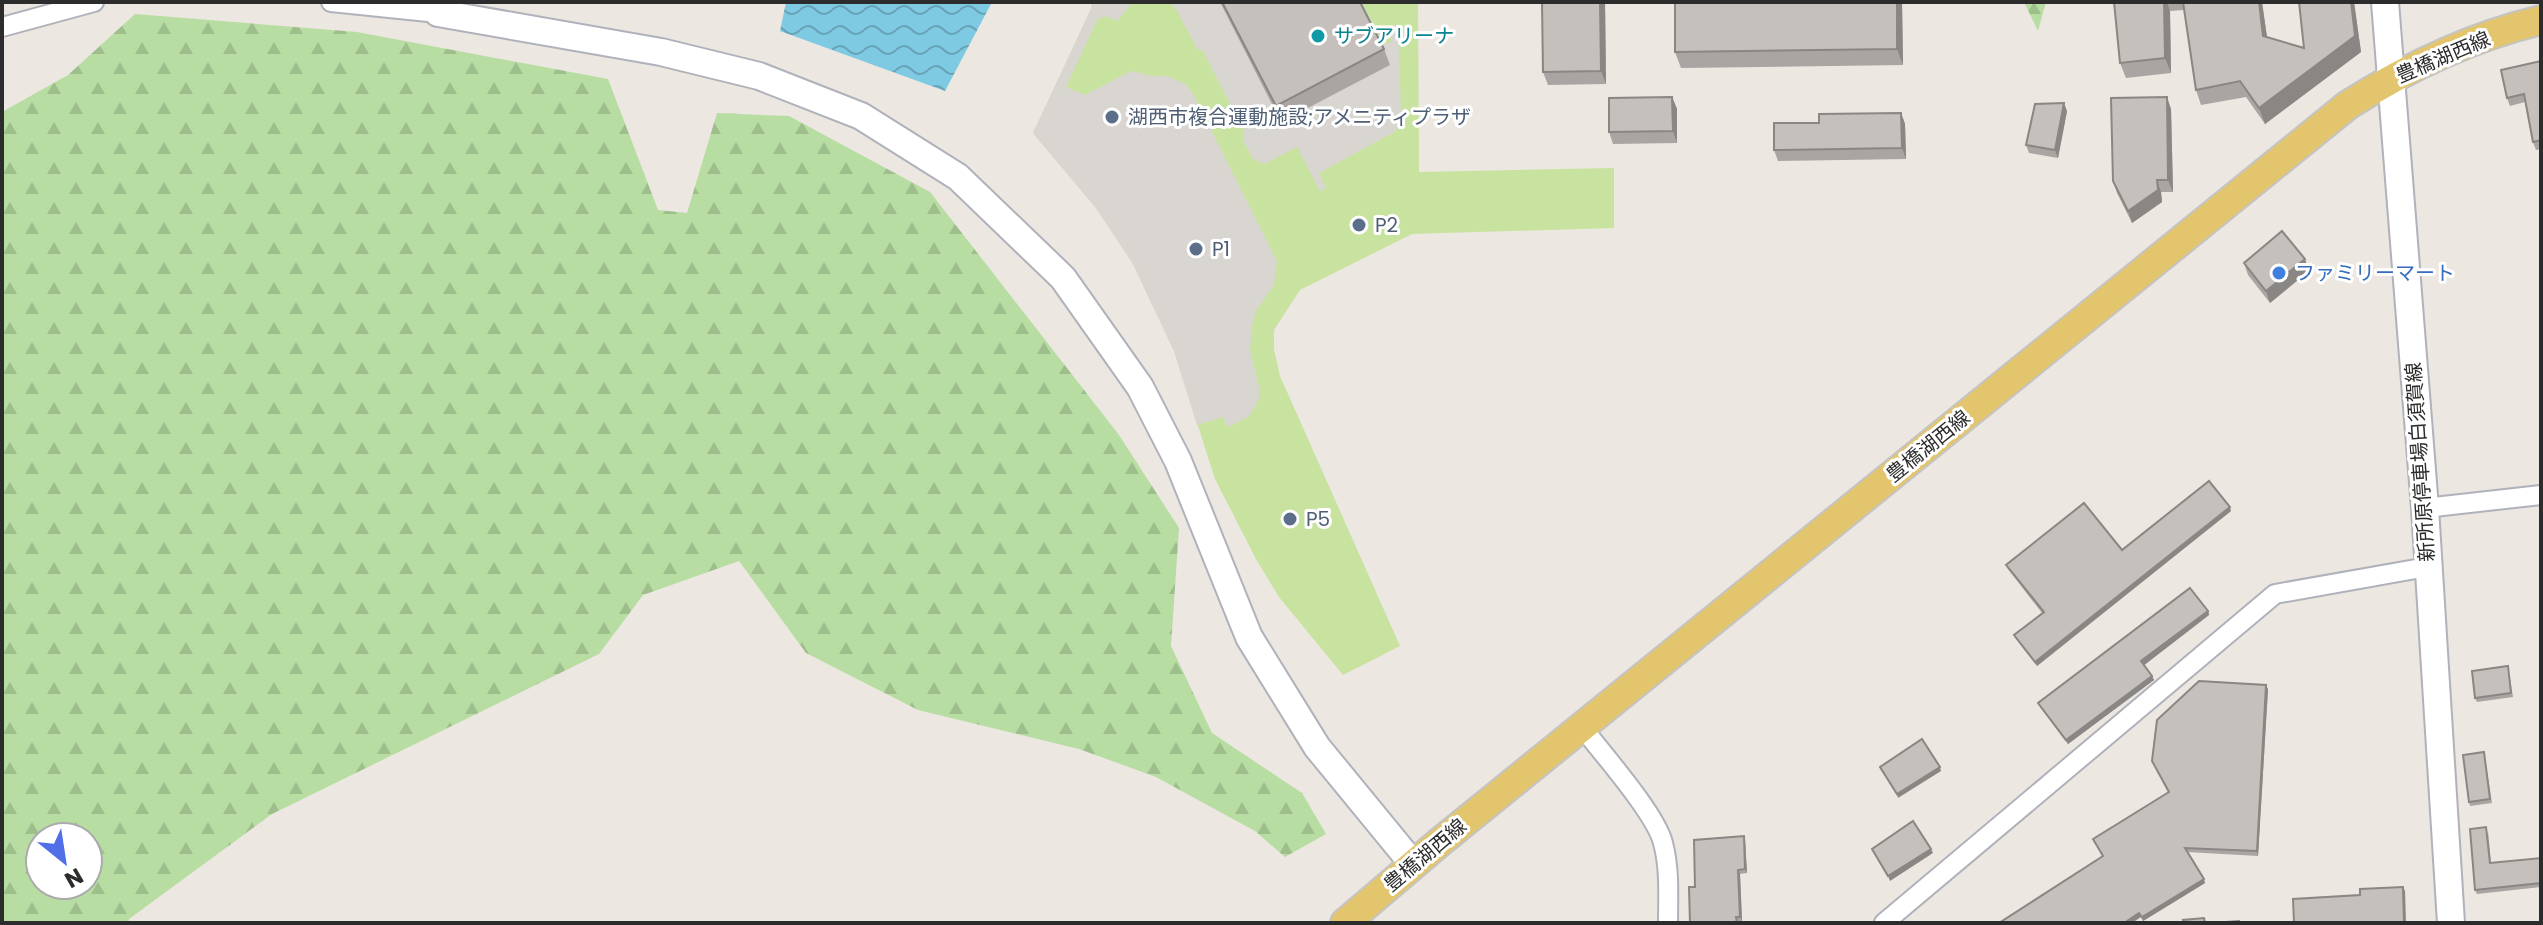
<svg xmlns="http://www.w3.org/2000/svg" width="2543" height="925" font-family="Poppins,'Noto Sans JP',sans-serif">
<defs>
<pattern id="forest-firs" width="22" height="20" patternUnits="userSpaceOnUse" patternTransform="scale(2)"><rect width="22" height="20" fill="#b7dda2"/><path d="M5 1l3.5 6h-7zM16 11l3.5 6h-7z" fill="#9ebe8c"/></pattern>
<pattern id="water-waves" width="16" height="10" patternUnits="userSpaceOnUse" patternTransform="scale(2)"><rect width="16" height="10" fill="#7ecae3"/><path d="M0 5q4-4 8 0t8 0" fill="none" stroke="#67a4b8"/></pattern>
</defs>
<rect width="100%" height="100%" fill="#ece7e0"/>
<g fill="url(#forest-firs)" fill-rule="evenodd">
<path d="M 2024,2 L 2046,2 L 2038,31 Z"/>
<path d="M 135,14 L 357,32 L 608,79 L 658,210 L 687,213 L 717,113 L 789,116 L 930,192 L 1119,435 L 1179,528 L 1171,646 L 1212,733 L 1302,793 L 1326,834 L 1285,857 L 1255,831 L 1156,777 L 1079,749 L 918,710 L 806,653 L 739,561 L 643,595 L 599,654 L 272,814 L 129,919 L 128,923 L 2,923 L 2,112 L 68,75 ZM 40,837 L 88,837 L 88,885 L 40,885 Z"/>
</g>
<path fill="#c7e39f" d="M 1090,2 L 1418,2 L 1419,172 L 1614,168 L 1614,228 L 1412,234 L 1300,290 L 1274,330 L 1274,349 L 1280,376 L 1400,646 L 1343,675 L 1279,597 L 1256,559 L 1215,479 L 1174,351 L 1133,264 L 1096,208 L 1033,133 L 1092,8 Z"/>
<g fill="#d9d6d2">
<path d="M 1094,2 L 1133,2 L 1117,21 L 1106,16 L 1097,20 L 1066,87 L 1085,95 L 1131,71 L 1152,76 L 1167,76 L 1185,84 L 1192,92 L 1277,261 L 1274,285 L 1257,309 L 1252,324 L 1250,351 L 1260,391 L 1258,402 L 1248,417 L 1228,427 L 1223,417 L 1197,425 L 1174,351 L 1133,264 L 1096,208 L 1033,133 Z"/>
<path d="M 1169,2 L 1220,2 L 1282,121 L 1357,2 L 1361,2 L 1384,45 L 1392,41 L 1386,29 L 1398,24 L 1401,114 L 1396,131 L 1319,173 L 1326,188 L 1320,191 L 1297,147 L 1264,164 L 1253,159 L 1243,140 L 1244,131 L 1203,51 L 1197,49 L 1176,9 Z"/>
</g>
<path fill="url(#water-waves)" d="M 786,2 L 992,2 L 945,91 L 780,31 Z"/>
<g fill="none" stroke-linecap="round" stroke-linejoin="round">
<defs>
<g id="street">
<path d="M 331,2 L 438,13"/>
<path d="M 2,27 L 94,2"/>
<path d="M 2425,508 L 2541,495"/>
<path d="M 1582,727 C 1602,753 1656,814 1663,843 C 1670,869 1668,897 1668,923"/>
<path d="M 1884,923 L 2275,594 L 2427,567"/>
</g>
<g id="secondary">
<path d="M 443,2 L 438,13 L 661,52 L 759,76 L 861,116 L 958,177 L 1063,278 L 1140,387 L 1178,461 L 1249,637 L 1317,747 L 1413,864"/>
<path d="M 2385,2 L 2425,508 L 2451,923"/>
</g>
<path id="primary" d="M 1345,923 L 1440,842 L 2348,105 C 2406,68 2474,36 2541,20"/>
</defs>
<use href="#street" stroke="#b0b2bb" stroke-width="22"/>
<use href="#secondary" stroke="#b0b2bb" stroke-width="30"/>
<use href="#primary" stroke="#c4c4c4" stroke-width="32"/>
<use href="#street" stroke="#fff" stroke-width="18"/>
<use href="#secondary" stroke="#fff" stroke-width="26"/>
<use href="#primary" stroke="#e3c56e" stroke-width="28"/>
</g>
<g fill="#a9a5a2">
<path d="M 1220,2 L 1360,2 L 1384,49 L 1390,65 L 1281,122 Z"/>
<path d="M 1605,2 L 1606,84 L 1548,85 L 1543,72 Z"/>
<path d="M 1675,2 L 1902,2 L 1903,65 L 1681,68 L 1675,52 Z"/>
<path d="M 2114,2 L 2262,2 L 2267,37 L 2304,48 L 2299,2 L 2354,2 L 2361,52 L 2265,124 L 2246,97 L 2201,105 L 2196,90 L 2184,10 L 2170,11 L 2171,73 L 2126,78 L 2120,63 Z"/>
<path d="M 2541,61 L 2541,149 L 2536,150 L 2533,142 L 2525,102 L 2510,106 L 2507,98 Z"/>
<path d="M 1672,97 L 1677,109 L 1677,143 L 1613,144 L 1609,132 Z"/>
<path d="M 2171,109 L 2173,192 L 2161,192 L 2162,202 L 2132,223 L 2117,193 L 2113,181 Z"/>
<path d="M 2067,111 L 2058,158 L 2029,153 L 2026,145 Z"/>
<path d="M 1901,113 L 1905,124 L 1906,159 L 1778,161 L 1774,150 L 1819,123 Z"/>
<path d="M 2244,263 L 2309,271 L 2270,303 L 2248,275 Z"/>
<path d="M 2231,511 L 2037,666 L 2016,639 L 2014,635 L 2042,613 L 2008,569 L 2006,565 L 2122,550 Z"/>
<path d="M 2208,611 L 2209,615 L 2144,665 L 2154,680 L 2068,744 L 2040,707 L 2038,703 Z"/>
<path d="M 2508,666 L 2513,697 L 2477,702 L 2475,698 Z"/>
<path d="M 2268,689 L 2258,856 L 2187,852 L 2205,883 L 2143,921 L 2093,839 L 2168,792 L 2152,761 Z"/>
<path d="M 2484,752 L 2492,803 L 2470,806 L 2469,802 Z"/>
<path d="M 2488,831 L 2491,863 L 2541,858 L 2541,887 L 2477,894 L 2475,890 Z"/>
<path d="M 1745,840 L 1747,873 L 1740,874 L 1742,921 L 1738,921 L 1695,887 Z"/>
</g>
<g fill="#8a8684">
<path d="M 1600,2 L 1605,2 L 1606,84 L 1601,71 Z"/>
<path d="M 1897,2 L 1902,2 L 1903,65 L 1897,49 Z"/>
<path d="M 2164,2 L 2167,2 L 2170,11 L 2171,73 L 2165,58 Z"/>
<path d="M 2259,2 L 2262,2 L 2269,52 L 2263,36 Z"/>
<path d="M 2351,2 L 2354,2 L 2361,52 L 2265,124 L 2259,108 Z"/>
<path d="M 1672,97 L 1677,109 L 1677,143 L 1673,131 Z"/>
<path d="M 2167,97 L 2171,109 L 2173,192 L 2168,180 Z"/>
<path d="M 2064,103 L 2067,111 L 2058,158 L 2055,150 Z"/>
<path d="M 1901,113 L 1905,124 L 1906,159 L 1902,148 Z"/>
<path d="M 2157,180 L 2161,192 L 2162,202 L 2132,223 L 2128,211 Z"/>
<path d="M 2305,259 L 2309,271 L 2270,303 L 2266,291 Z"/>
<path d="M 2230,507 L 2231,511 L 2037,666 L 2035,662 Z"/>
<path d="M 2208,611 L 2209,615 L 2143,666 L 2141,661 Z"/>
<path d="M 2152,676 L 2154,680 L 2068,744 L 2066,740 Z"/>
<path d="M 2266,685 L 2268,689 L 2258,856 L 2257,851 Z"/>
<path d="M 1940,767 L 1941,771 L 1898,798 L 1897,794 Z"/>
<path d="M 1744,836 L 1745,840 L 1747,873 L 1745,869 Z"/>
<path d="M 1931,849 L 1933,853 L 1890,881 L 1888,876 Z"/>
<path d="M 1738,870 L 1740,874 L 1742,921 L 1740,917 Z"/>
<path d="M 2204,879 L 2205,883 L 2143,921 L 2142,917 Z"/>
<path d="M 2403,887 L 2405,891 L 2406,923 L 2404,923 Z"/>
<path d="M 2139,913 L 2141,917 L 2132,923 L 2124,923 Z"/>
</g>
<g fill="#c5c0bc" stroke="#8a8684" stroke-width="2">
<path d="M 1222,2 L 1360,2 L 1384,49 L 1276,106 Z"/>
<path d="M 1542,2 L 1600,2 L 1601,71 L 1543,72 Z"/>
<path d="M 1675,2 L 1897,2 L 1897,49 L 1675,52 Z"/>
<path d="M 2114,2 L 2164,2 L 2165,58 L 2120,63 Z"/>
<path d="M 2183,2 L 2259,2 L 2263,36 L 2304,48 L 2299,2 L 2351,2 L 2355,36 L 2259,108 L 2240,81 L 2196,90 Z"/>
<path d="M 2541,61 L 2541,140 L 2533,142 L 2524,94 L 2507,98 L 2501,70 Z"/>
<path d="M 1672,97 L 1673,131 L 1609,132 L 1609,98 Z"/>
<path d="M 2167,97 L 2168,180 L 2157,180 L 2158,190 L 2128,211 L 2113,181 L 2111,98 Z"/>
<path d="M 2064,103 L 2055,150 L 2026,145 L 2035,104 Z"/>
<path d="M 1901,113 L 1902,148 L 1774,150 L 1774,123 L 1819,123 L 1819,114 Z"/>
<path d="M 2282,231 L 2305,259 L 2266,291 L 2244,263 Z"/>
<path d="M 2209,481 L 2230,507 L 2035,662 L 2014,635 L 2044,612 L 2006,565 L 2084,503 L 2122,550 Z"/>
<path d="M 2190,588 L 2208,611 L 2141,661 L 2152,676 L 2066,740 L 2038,703 Z"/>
<path d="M 2508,666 L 2511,693 L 2475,698 L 2472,671 Z"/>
<path d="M 2199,681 L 2266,685 L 2257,851 L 2185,848 L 2204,879 L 2142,917 L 2139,913 L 2124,923 L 1999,923 L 2103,856 L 2093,839 L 2169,792 L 2152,761 L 2157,720 Z"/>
<path d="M 1922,739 L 1940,767 L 1897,794 L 1880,767 Z"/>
<path d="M 2484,752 L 2490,799 L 2469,802 L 2463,755 Z"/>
<path d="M 1913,821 L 1931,849 L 1888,876 L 1872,849 Z"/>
<path d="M 2486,827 L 2490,863 L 2541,858 L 2541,883 L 2475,890 L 2470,829 Z"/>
<path d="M 1744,836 L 1745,869 L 1738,870 L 1740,917 L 1736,917 L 1737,923 L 1690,923 L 1689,887 L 1695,887 L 1694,840 Z"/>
<path d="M 2403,887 L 2404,923 L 2294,923 L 2293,899 L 2360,895 L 2360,889 Z"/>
<path d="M 2204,918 L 2205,923 L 2184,923 L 2183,920 Z"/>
<path d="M 2239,921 L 2239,923 L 2211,923 Z"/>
</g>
<circle fill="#0f9aa8" stroke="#fff" stroke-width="3" cx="1318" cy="36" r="8"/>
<g fill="#5c6f8a" stroke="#fff" stroke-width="3">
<circle cx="1112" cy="117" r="8"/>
<circle cx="1359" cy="225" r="8"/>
<circle cx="1196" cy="249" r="8"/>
<circle cx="1290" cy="519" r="8"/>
</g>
<circle fill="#3f7fe0" stroke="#fff" stroke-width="3" cx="2279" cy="273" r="8"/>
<g text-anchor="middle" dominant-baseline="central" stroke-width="6" stroke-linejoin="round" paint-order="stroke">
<g font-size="20" fill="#0d838f" stroke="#fff" text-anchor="start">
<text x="1334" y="36">サブアリーナ</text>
</g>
<g font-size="20" fill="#2c2c2c" stroke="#fff">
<text transform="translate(2443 57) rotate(-23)">豊橋湖西線</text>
<text transform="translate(1928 446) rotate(-39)">豊橋湖西線</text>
<text transform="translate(2420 462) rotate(-94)">新所原停車場白須賀線</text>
<text transform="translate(1425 855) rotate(-40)">豊橋湖西線</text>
</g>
<g font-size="20" fill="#4e5e75" stroke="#fff" text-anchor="start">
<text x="1128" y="117">湖西市複合運動施設;アメニティプラザ</text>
<text x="1375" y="225">P2</text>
<text x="1212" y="249">P1</text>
<text x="1306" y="519">P5</text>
</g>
<g font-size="20" fill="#366cbe" stroke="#fff" text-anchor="start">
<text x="2295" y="273">ファミリーマート</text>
</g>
</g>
<rect width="2543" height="925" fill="none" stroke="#2c2c2c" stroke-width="8"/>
<g transform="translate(64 861) rotate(150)"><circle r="38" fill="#ffffff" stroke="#ababab" stroke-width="2"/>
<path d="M0-6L14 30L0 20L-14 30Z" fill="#5170e8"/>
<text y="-12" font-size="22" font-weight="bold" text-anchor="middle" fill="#2c2c2c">N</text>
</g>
</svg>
